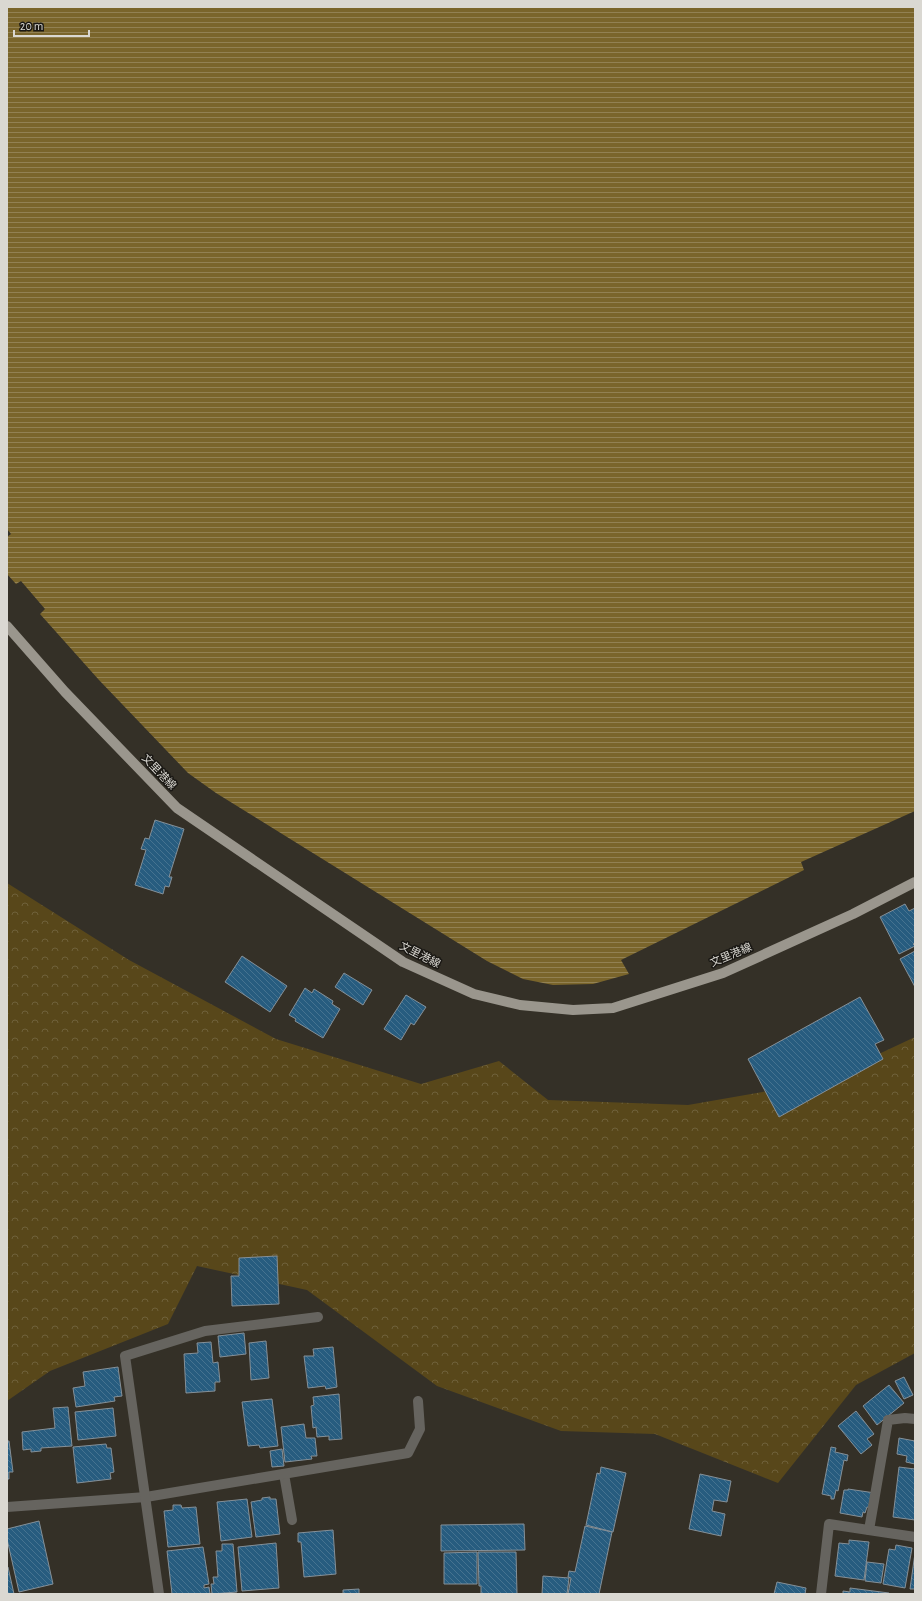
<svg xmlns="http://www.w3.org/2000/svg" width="922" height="1601" font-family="'Alegreya Sans','Noto Sans JP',sans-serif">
<defs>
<pattern id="forest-crowns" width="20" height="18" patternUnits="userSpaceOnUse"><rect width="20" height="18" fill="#58471a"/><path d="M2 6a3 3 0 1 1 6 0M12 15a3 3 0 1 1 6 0" fill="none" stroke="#6f613a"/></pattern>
<pattern id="water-rules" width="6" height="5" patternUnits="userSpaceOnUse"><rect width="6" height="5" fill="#7a652b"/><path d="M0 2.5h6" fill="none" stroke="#928153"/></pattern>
<pattern id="building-back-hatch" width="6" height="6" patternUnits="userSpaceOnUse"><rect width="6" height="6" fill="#275c7f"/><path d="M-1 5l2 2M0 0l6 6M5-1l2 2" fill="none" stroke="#467390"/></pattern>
</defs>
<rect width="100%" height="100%" fill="#343027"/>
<path fill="url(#forest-crowns)" d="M 7,883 L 129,960 L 276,1039 L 421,1084 L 499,1061 L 548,1100 L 688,1105 L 819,1082 L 915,1037 L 915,1353 L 856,1385 L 778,1483 L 655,1434 L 561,1431 L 437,1386 L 307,1290 L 197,1266 L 168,1324 L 50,1371 L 7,1401 Z"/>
<path fill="url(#water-rules)" d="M 7,7 L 915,7 L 915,811 L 801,862 L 804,870 L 621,960 L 629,974 L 593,984 L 553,985 L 523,979 L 487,961 L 216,793 L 188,773 L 99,680 L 40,614 L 45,609 L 21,581 L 16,584 L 7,574 L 7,537 L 11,534 L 7,529 Z"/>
<g fill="url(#building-back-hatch)" stroke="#859098">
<path d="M 155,820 L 184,829 L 169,877 L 172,877 L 169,887 L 165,886 L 163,894 L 135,885 L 146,850 L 141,849 L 145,838 L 149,839 Z"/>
<path d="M 905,904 L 909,911 L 915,908 L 915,943 L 913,944 L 915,946 L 899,954 L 880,917 Z"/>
<path d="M 915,951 L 915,987 L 900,959 Z"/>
<path d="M 242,956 L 287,986 L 270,1012 L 225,982 Z"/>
<path d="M 344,973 L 372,990 L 363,1005 L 335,987 Z"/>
<path d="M 305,988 L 312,993 L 314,989 L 333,1001 L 332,1004 L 340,1009 L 323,1038 L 295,1021 L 296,1019 L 289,1015 Z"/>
<path d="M 406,995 L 426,1007 L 414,1025 L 411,1023 L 401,1040 L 384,1029 Z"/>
<path d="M 860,997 L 884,1040 L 875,1044 L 883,1059 L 779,1117 L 748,1059 Z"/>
<path d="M 277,1256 L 279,1304 L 232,1306 L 231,1276 L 239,1276 L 239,1258 Z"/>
<path d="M 244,1333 L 246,1354 L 220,1357 L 218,1336 Z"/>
<path d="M 266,1341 L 269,1378 L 251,1380 L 249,1343 Z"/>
<path d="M 211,1342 L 213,1363 L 218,1362 L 220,1382 L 215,1382 L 215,1391 L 186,1393 L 184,1354 L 198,1353 L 197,1343 Z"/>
<path d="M 333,1347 L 337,1387 L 326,1389 L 325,1386 L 308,1388 L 304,1356 L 314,1356 L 313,1349 Z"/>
<path d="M 118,1367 L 122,1396 L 114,1397 L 115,1401 L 76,1407 L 73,1388 L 85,1386 L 83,1372 Z"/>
<path d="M 904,1377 L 913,1395 L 904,1399 L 895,1381 Z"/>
<path d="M 889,1385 L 904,1403 L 877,1425 L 863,1406 Z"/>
<path d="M 339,1394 L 342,1439 L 329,1440 L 329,1436 L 317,1437 L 316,1427 L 313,1428 L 311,1406 L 314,1405 L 313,1397 Z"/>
<path d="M 272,1399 L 278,1446 L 260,1448 L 259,1445 L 248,1446 L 242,1402 Z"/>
<path d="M 68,1407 L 72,1446 L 41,1448 L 41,1451 L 31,1452 L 31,1449 L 23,1450 L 22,1432 L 55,1428 L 53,1408 Z"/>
<path d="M 113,1408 L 116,1436 L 78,1440 L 75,1412 Z"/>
<path d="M 856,1411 L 874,1434 L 867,1439 L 872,1445 L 861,1454 L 838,1426 Z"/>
<path d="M 304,1424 L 306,1438 L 315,1438 L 317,1456 L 311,1456 L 312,1459 L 285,1462 L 281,1427 Z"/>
<path d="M 899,1438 L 915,1441 L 915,1464 L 906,1462 L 907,1456 L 897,1454 Z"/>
<path d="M 7,1441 L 9,1441 L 13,1472 L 9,1472 L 9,1479 L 7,1479 Z"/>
<path d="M 106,1444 L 107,1448 L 111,1448 L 114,1472 L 110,1473 L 111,1479 L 77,1483 L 73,1447 Z"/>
<path d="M 831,1447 L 836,1448 L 835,1452 L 848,1455 L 847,1461 L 844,1460 L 838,1491 L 836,1490 L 834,1499 L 831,1499 L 831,1496 L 822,1494 Z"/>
<path d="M 282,1449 L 284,1466 L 272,1467 L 270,1451 Z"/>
<path d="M 601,1467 L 626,1473 L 613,1532 L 586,1525 L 597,1473 L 600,1474 Z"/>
<path d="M 899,1467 L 915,1469 L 915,1520 L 893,1517 Z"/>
<path d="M 700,1474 L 731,1481 L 727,1502 L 714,1500 L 712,1511 L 725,1514 L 721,1536 L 689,1529 Z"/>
<path d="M 848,1489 L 875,1493 L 872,1508 L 867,1507 L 865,1513 L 863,1512 L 862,1517 L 840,1513 L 844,1490 L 848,1490 Z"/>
<path d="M 270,1497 L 270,1499 L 276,1499 L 280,1534 L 256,1537 L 251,1502 L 262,1500 L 262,1498 Z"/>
<path d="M 247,1499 L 252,1537 L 221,1541 L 217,1502 Z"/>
<path d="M 173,1505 L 181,1505 L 182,1508 L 196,1507 L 200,1544 L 168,1547 L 164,1511 L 173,1510 Z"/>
<path d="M 39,1521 L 53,1584 L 19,1592 L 7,1539 L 7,1529 Z"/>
<path d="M 524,1524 L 525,1550 L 441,1551 L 441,1525 Z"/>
<path d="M 585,1526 L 612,1532 L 599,1594 L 568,1594 L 571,1578 L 568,1577 L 569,1571 L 575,1572 Z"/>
<path d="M 333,1530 L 336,1574 L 304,1577 L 301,1542 L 298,1542 L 298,1533 Z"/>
<path d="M 849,1540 L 869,1542 L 864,1580 L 835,1576 L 839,1543 L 849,1544 Z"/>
<path d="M 276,1543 L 279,1588 L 242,1591 L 238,1547 Z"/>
<path d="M 222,1544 L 233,1544 L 237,1592 L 212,1594 L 211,1584 L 214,1584 L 213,1577 L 218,1577 L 216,1551 L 222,1551 Z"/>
<path d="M 896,1545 L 912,1548 L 905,1588 L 883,1584 L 889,1549 L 895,1550 Z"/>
<path d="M 203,1547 L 209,1584 L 204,1585 L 204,1588 L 209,1587 L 210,1594 L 172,1594 L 167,1551 Z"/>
<path d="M 477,1552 L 477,1584 L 444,1584 L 444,1553 Z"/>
<path d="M 478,1552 L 516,1552 L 517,1594 L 481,1594 L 481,1586 L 479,1586 Z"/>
<path d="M 915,1553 L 915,1589 L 910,1589 Z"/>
<path d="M 867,1562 L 884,1564 L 881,1583 L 865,1581 Z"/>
<path d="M 7,1567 L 8,1567 L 14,1594 L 7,1594 Z"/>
<path d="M 543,1576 L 569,1578 L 567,1594 L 542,1594 Z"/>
<path d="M 777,1582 L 806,1588 L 805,1594 L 774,1594 Z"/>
<path d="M 850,1588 L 889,1593 L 889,1594 L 843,1594 L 843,1591 L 850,1592 Z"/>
<path d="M 359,1589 L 359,1594 L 343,1594 L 343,1590 Z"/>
</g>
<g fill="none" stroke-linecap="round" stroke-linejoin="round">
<g stroke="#66645f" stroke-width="10">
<path d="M 284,1474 L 292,1520"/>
<path d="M 7,1507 L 146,1497 L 408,1453 L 420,1429 L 418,1401"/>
<path d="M 869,1530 L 888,1420 L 905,1418 L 915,1419"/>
<path d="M 159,1594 L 125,1356 L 205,1331 L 318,1317"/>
<path d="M 821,1594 L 829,1524 L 915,1537"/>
</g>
<path stroke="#9a968d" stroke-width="10" d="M 7,626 L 65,692 L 177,808 L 403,962 L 474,994 L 520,1005 L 573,1010 L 613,1008 L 723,973 L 853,914 L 915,882"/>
</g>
<g text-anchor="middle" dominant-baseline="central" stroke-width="3" stroke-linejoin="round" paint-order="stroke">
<g font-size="11" fill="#dad8d2" stroke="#1a1814">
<text transform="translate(159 772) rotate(46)">文里港線</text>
<text transform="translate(420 955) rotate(27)">文里港線</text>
<text transform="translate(731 955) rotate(-23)">文里港線</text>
</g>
</g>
<rect width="922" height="1601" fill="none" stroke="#dad8d2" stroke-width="16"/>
<path d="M14 30v6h75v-6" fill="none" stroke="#dad8d2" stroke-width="2"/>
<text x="20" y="30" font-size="12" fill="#dad8d2" stroke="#1a1814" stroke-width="3" paint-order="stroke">20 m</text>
</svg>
